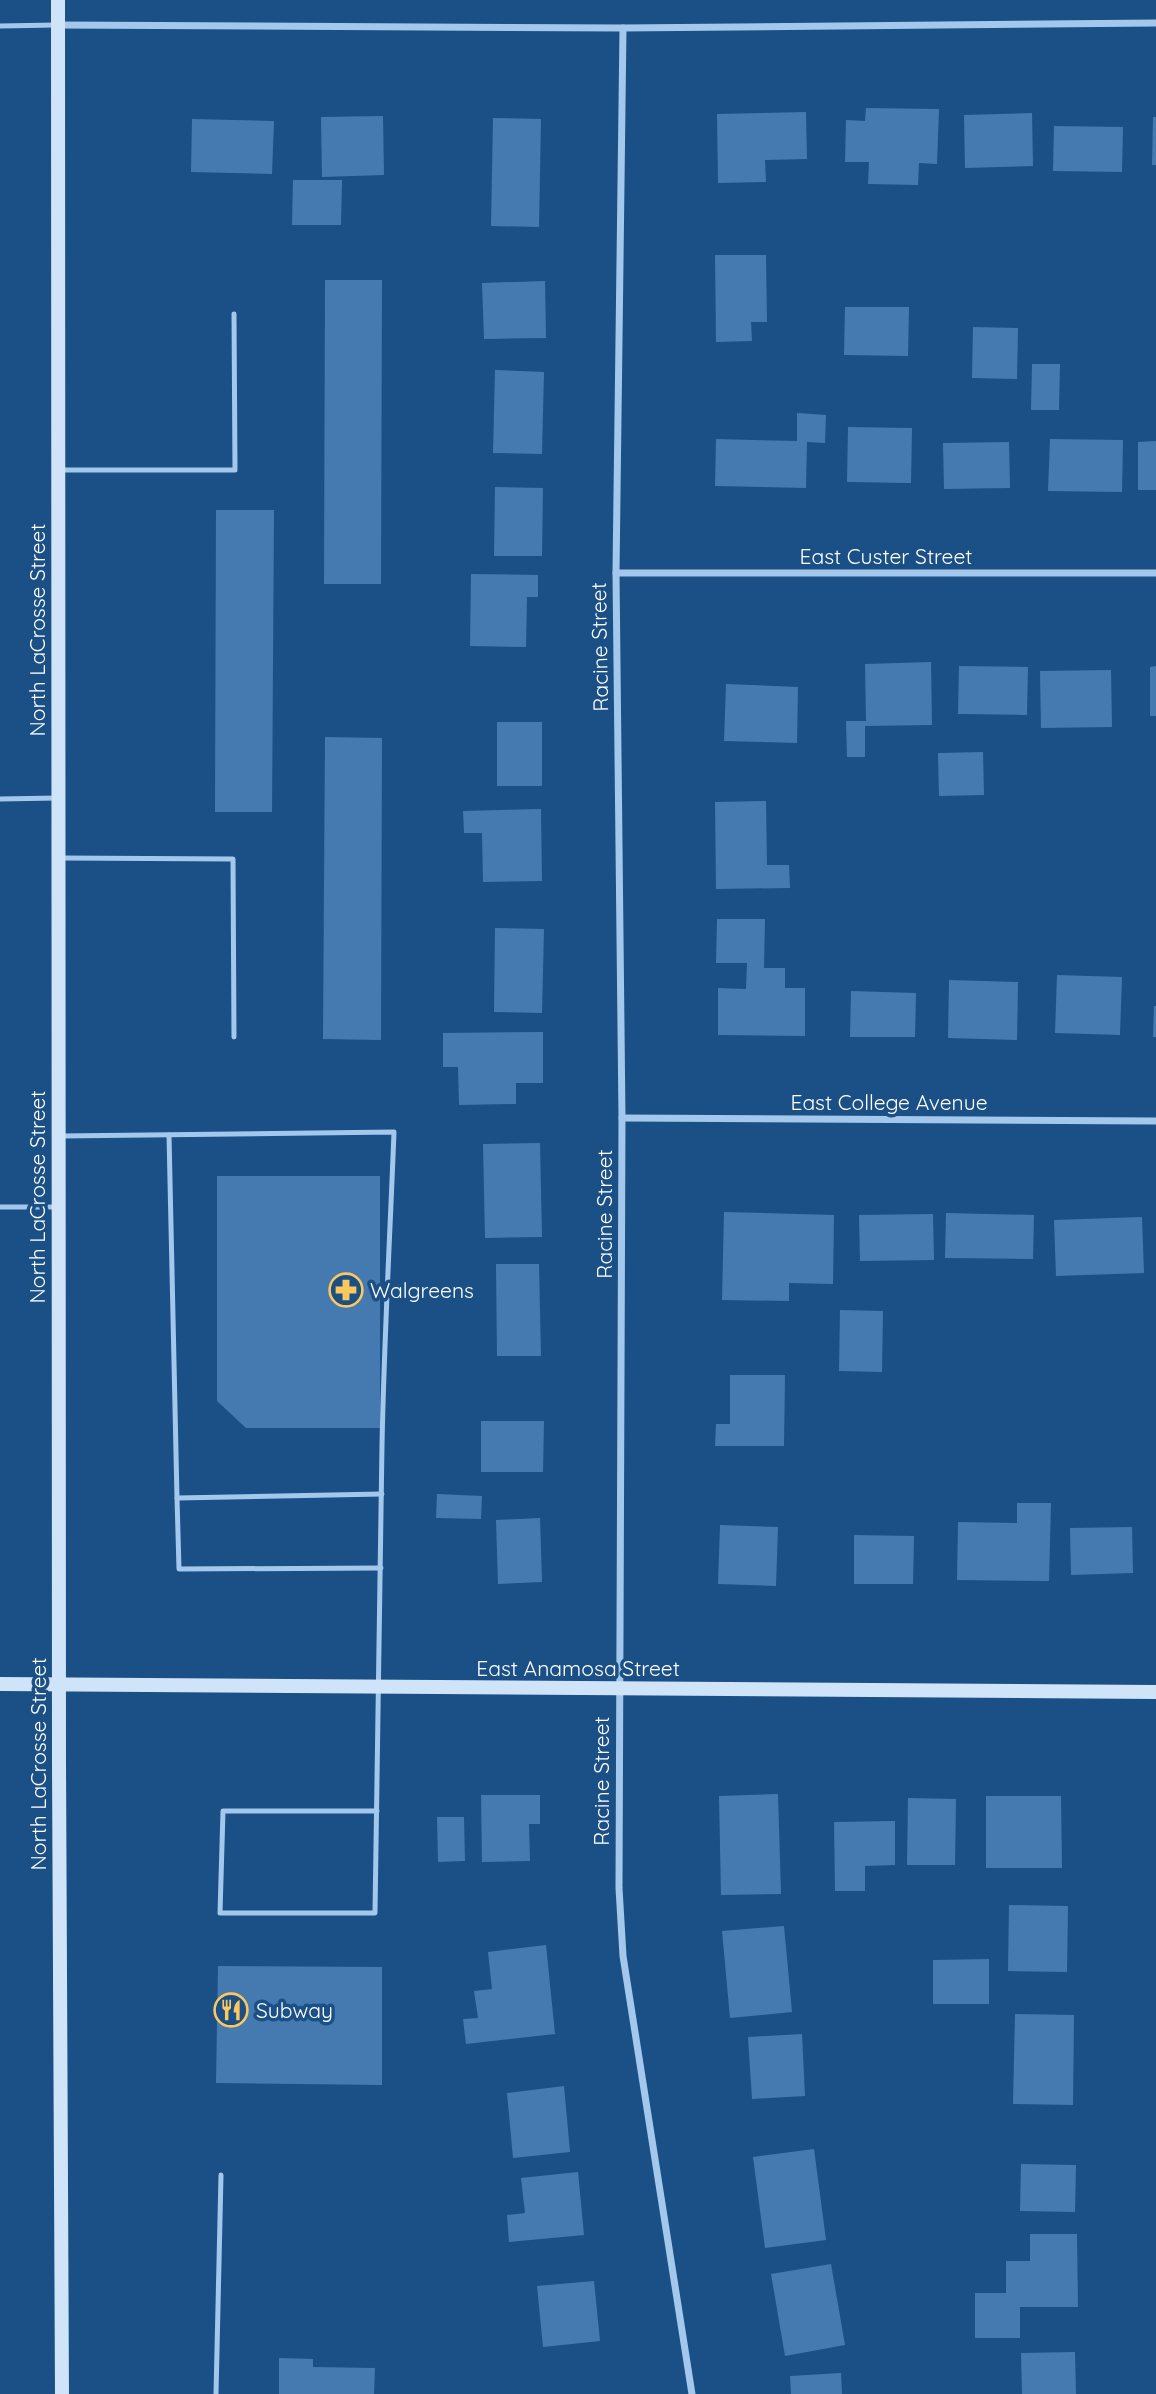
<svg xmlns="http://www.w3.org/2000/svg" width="1156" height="2394" font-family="Quicksand,sans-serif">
<rect width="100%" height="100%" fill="#1b5086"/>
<g fill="#447ab0">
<path d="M 866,108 L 939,109 L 937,164 L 919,163 L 918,185 L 868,184 L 869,162 L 845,162 L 846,120 L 865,121 Z"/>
<path d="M 806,112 L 807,159 L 765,160 L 766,182 L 718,183 L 717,114 Z"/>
<path d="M 1032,113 L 1033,166 L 965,168 L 964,115 Z"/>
<path d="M 383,116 L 384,175 L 322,177 L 321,117 Z"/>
<path d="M 1153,117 L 1156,117 L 1156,165 L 1152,165 Z"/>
<path d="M 493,118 L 541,119 L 539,227 L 491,226 Z"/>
<path d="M 192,119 L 274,121 L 272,174 L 191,172 Z"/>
<path d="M 1054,126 L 1123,127 L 1122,172 L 1053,171 Z"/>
<path d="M 293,180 L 342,180 L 341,225 L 292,225 Z"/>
<path d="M 715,255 L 766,255 L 767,322 L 751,322 L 752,341 L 716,342 Z"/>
<path d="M 325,280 L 382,280 L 381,584 L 324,584 Z"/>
<path d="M 545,281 L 546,338 L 484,339 L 482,283 Z"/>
<path d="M 845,307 L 909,307 L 908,356 L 844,355 Z"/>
<path d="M 973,327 L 1018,328 L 1017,379 L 972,378 Z"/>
<path d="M 1032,364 L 1060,364 L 1059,410 L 1031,410 Z"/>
<path d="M 495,370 L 544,372 L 542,454 L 493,453 Z"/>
<path d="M 797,413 L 826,415 L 825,443 L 807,442 L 806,488 L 715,486 L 716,439 L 797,441 Z"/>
<path d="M 848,427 L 912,428 L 911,483 L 847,482 Z"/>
<path d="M 1050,439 L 1123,440 L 1122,492 L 1048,491 Z"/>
<path d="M 1156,441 L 1156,490 L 1138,490 L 1138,442 Z"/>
<path d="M 1009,442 L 1010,488 L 944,489 L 943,443 Z"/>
<path d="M 495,487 L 543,488 L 542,556 L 494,556 Z"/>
<path d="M 216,510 L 274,510 L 272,812 L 215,812 Z"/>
<path d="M 471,574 L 538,575 L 538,597 L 527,597 L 526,647 L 470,646 Z"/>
<path d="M 931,662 L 932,725 L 865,726 L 865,757 L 847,757 L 846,721 L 866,721 L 865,664 Z"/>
<path d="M 959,666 L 1028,667 L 1027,715 L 958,714 Z"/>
<path d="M 1156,666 L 1156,716 L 1150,716 L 1150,667 Z"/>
<path d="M 1111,670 L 1112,727 L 1041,728 L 1040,671 Z"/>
<path d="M 726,684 L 798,687 L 797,743 L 724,741 Z"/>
<rect x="497" y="722" width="45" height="64"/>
<path d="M 325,737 L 382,738 L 381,1040 L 323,1039 Z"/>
<path d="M 983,752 L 984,795 L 939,796 L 938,753 Z"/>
<path d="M 766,801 L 767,865 L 789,865 L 790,888 L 716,889 L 715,802 Z"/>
<path d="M 541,809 L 542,881 L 483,882 L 482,833 L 464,833 L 463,811 Z"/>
<path d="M 717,919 L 765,919 L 764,968 L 785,968 L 785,988 L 805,988 L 805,1036 L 718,1035 L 718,988 L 746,989 L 747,963 L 716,963 Z"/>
<path d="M 495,928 L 544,929 L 542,1013 L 494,1012 Z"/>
<path d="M 1057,975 L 1122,977 L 1120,1035 L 1055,1033 Z"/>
<path d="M 949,980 L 1018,982 L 1017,1040 L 948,1038 Z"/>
<path d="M 851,991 L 916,993 L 915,1037 L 850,1037 Z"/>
<path d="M 1154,1006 L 1156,1006 L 1156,1037 L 1153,1037 Z"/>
<path d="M 543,1032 L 543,1083 L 516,1083 L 516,1104 L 459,1105 L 458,1067 L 443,1067 L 443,1033 Z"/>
<path d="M 540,1143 L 542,1237 L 485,1238 L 483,1144 Z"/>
<path d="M 217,1176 L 380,1176 L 380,1428 L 246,1428 L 217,1401 Z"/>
<path d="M 724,1212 L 834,1215 L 833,1284 L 789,1283 L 789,1301 L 722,1300 Z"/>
<path d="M 946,1213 L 1034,1215 L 1033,1259 L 945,1258 Z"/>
<path d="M 933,1214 L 934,1260 L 860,1261 L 859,1215 Z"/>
<path d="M 1142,1217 L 1144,1273 L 1056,1276 L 1054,1220 Z"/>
<path d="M 496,1264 L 539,1264 L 541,1356 L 497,1356 Z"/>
<path d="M 840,1310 L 883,1311 L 882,1372 L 839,1371 Z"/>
<path d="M 730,1375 L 785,1375 L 784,1446 L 715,1446 L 716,1424 L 730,1424 Z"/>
<path d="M 481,1421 L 544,1421 L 543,1472 L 481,1472 Z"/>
<path d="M 437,1494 L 482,1496 L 481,1519 L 436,1518 Z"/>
<path d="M 1017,1503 L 1051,1503 L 1049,1581 L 957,1580 L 958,1522 L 1017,1523 Z"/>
<path d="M 540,1518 L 542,1582 L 498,1584 L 496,1520 Z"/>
<path d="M 720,1525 L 778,1527 L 776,1586 L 718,1584 Z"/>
<path d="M 1132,1527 L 1133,1573 L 1071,1575 L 1070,1528 Z"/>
<path d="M 854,1535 L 914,1536 L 913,1584 L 854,1584 Z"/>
<path d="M 778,1794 L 781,1894 L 721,1895 L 719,1796 Z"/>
<path d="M 481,1795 L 540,1795 L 540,1824 L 529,1824 L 530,1861 L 482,1862 Z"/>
<path d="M 986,1796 L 1061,1796 L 1062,1868 L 986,1868 Z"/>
<path d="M 908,1798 L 956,1799 L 955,1865 L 907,1865 Z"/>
<path d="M 437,1817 L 464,1817 L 465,1861 L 438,1862 Z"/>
<path d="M 895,1821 L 895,1865 L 865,1866 L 865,1891 L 835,1891 L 834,1822 Z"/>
<path d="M 1009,1905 L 1068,1906 L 1067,1972 L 1008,1971 Z"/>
<path d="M 784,1926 L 792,2012 L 730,2018 L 722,1931 Z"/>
<path d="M 546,1945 L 555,2034 L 466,2044 L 463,2019 L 478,2018 L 474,1991 L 492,1989 L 488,1952 Z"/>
<path d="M 989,1959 L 989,2004 L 933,2004 L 933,1960 Z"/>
<path d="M 218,1966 L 382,1967 L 382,2085 L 216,2083 Z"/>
<path d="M 1015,2014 L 1074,2015 L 1073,2105 L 1013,2104 Z"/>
<path d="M 802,2034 L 805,2096 L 752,2099 L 748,2037 Z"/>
<path d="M 564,2086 L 570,2152 L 513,2158 L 507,2093 Z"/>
<path d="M 814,2149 L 826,2240 L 765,2248 L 753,2157 Z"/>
<path d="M 1021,2164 L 1076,2165 L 1075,2212 L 1020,2211 Z"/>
<path d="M 578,2172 L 584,2235 L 509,2242 L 507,2215 L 525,2213 L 521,2178 Z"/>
<path d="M 1030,2234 L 1077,2234 L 1078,2307 L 1020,2307 L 1020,2338 L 975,2338 L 975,2293 L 1006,2293 L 1006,2261 L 1030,2261 Z"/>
<path d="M 831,2264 L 845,2345 L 785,2356 L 771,2274 Z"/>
<path d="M 594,2281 L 600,2341 L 543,2347 L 537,2286 Z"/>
<path d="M 1075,2352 L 1076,2394 L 1022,2394 L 1021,2353 Z"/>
<path d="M 279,2358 L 313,2359 L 313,2367 L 375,2368 L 374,2394 L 279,2394 Z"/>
<path d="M 841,2373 L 842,2394 L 791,2394 L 790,2376 Z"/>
</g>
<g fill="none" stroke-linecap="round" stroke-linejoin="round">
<g stroke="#a3c8ec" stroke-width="5">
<path d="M 0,26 L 56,25"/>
<path d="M 61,470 L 235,470 L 234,314"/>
<path d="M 0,799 L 58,798"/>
<path d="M 61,858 L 233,859 L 234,1037"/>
<path d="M 169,1135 L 177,1498 L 382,1494"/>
<path d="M 61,1136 L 394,1132 C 390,1236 384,1341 382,1445 C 379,1601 378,1757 375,1913 L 220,1913 L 223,1811 L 377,1811"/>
<path d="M 0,1207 L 58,1207"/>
<path d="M 177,1498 L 179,1569 L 381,1568"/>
<path d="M 216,2394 L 221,2175"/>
</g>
<g stroke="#a3c8ec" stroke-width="7">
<path d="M 58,25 L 623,28 L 1156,23"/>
<path d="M 623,28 L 616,573 L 622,1118 L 619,1888 L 623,1956 L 692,2394"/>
<path d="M 616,573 L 1156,573"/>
<path d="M 622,1118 L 1156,1121"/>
</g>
<g stroke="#cfe3f9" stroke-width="14">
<path d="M 58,0 L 59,1764 L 62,2394"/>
<path d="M 0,1684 L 1156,1692"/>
</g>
</g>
<defs>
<symbol id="pharmacy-ring" viewBox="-11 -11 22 22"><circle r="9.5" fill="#1b5086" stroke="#fdc75f" stroke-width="1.5"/><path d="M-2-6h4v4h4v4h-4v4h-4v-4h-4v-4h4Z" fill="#fdc75f"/></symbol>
<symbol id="restaurant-ring" viewBox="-11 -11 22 22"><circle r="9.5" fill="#1b5086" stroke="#fdc75f" stroke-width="1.5"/><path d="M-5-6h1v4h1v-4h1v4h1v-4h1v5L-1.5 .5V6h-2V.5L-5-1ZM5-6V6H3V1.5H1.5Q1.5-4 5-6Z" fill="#fdc75f"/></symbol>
</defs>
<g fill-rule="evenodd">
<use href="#pharmacy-ring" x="327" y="1271" width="38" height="38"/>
<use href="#restaurant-ring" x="212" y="1991" width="38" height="38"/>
</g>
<g text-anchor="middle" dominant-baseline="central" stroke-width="7" stroke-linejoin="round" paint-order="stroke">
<g font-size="21" fill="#fff" stroke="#1b5086">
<text x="886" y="556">East Custer Street</text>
<text transform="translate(37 630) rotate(-90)">North LaCrosse Street</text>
<text transform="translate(599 647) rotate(-91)">Racine Street</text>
<text x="889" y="1102">East College Avenue</text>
<text transform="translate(37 1197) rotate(-90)">North LaCrosse Street</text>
<text transform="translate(604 1214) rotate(-90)">Racine Street</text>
<text x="578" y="1668">East Anamosa Street</text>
<text transform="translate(38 1764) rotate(-90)">North LaCrosse Street</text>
<text transform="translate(601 1781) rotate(-90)">Racine Street</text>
</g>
<g font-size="21" fill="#fff" stroke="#1b5086" text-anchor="start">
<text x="370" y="1290">Walgreens</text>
<text x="256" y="2010">Subway</text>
</g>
</g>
</svg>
